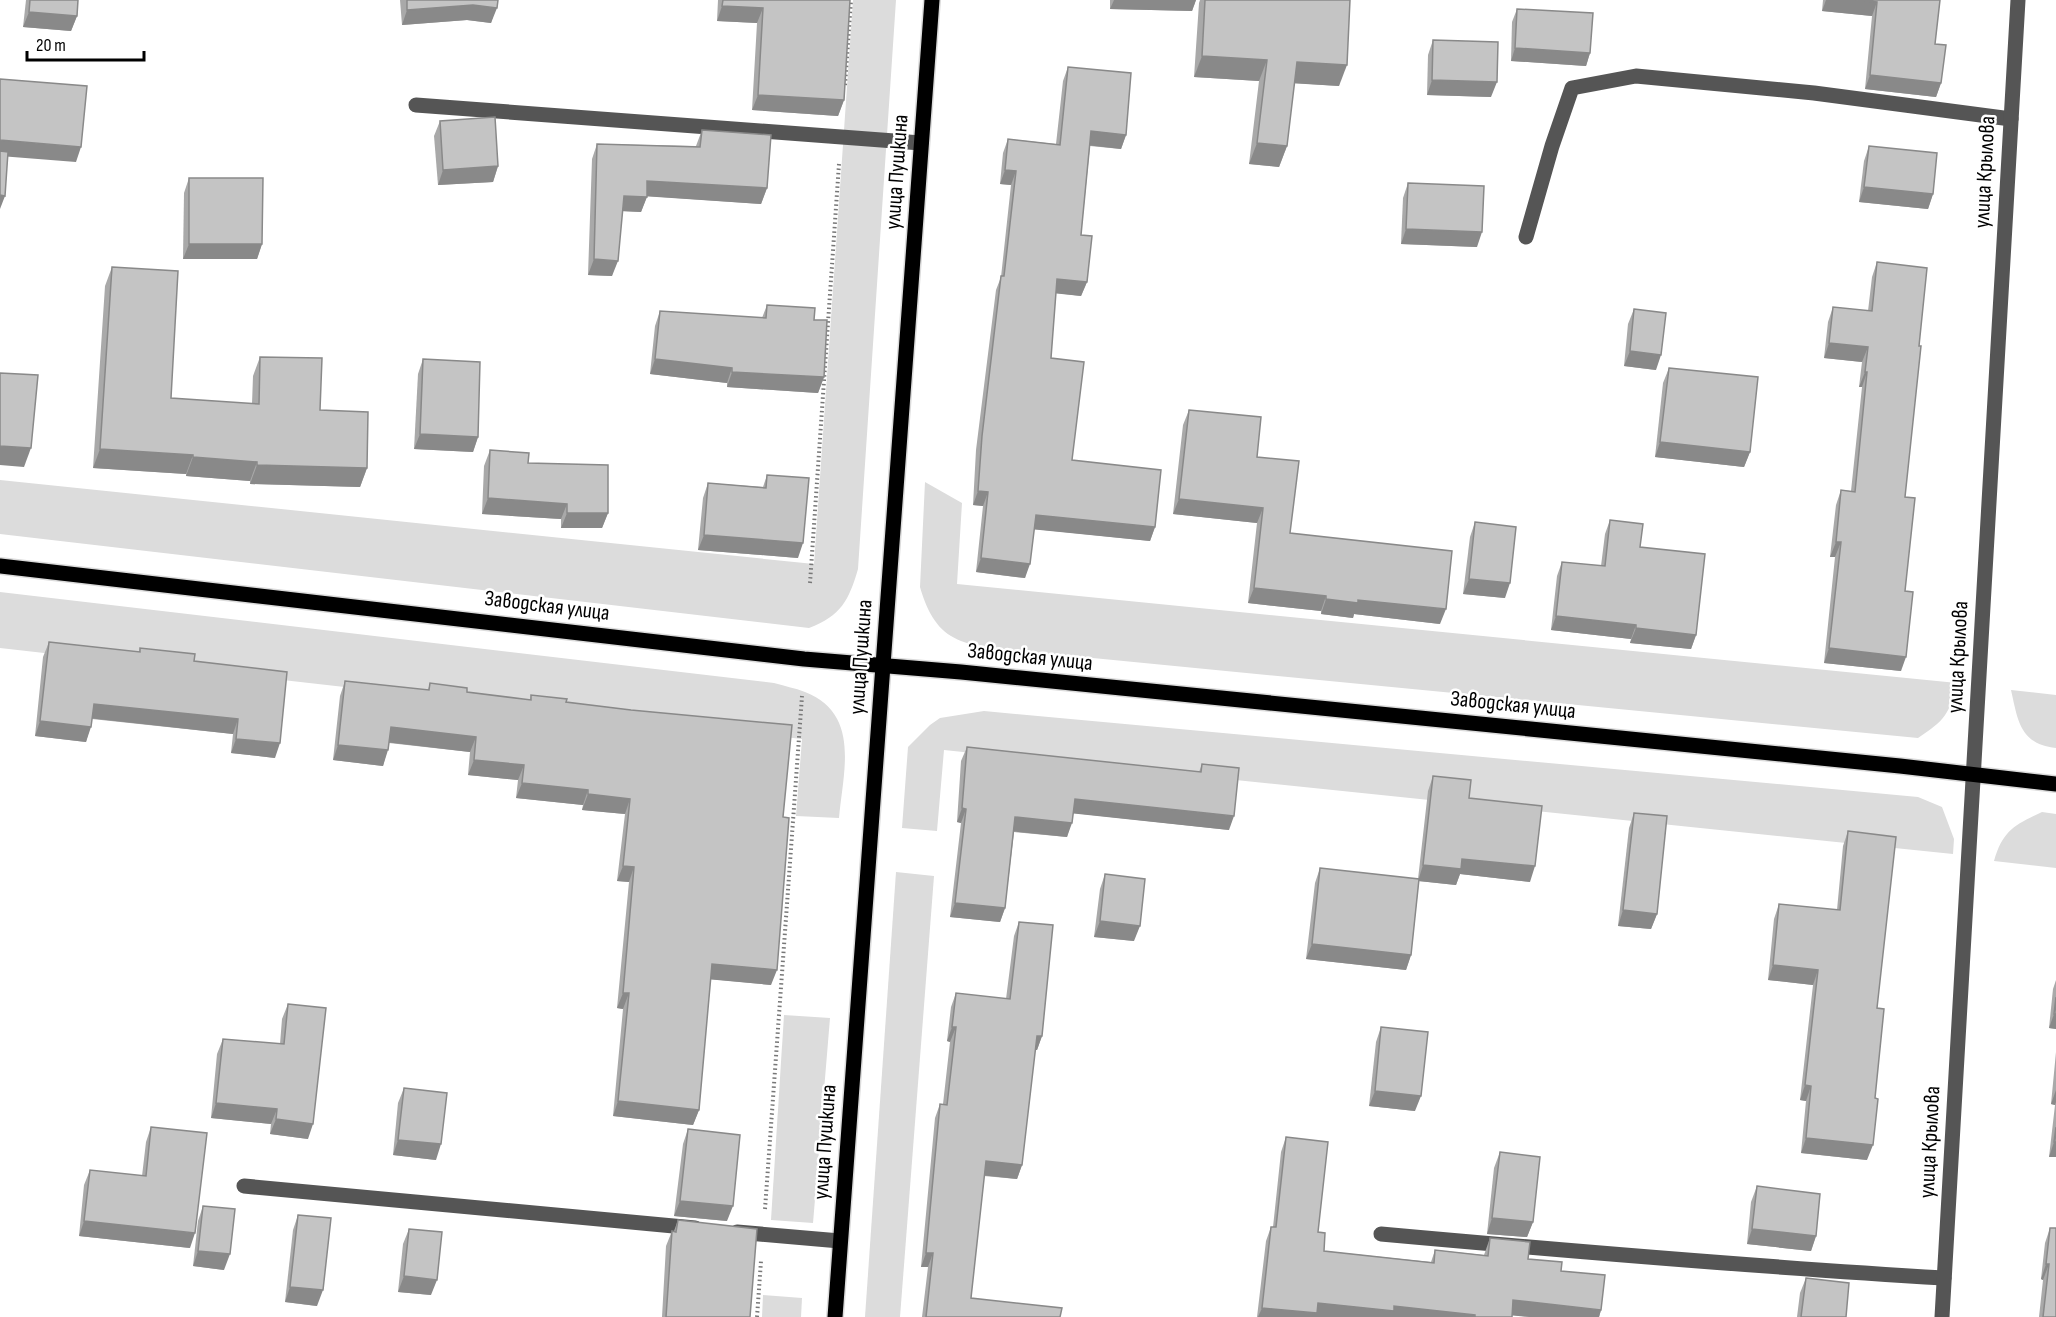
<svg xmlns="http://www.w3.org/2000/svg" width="2056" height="1317" font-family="'Sofia Sans Condensed',sans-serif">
<rect width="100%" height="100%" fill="#fff"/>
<g fill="#dcdcdc">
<path d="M 853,0 L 896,0 L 858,569 C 849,600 841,616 809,628 L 0,534 L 0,480 L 814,564 Z"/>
<path d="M 925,482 L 962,503 L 957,584 L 1957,683 C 1949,715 1945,720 1918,738 L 979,647 C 970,644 959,641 951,636 C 934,626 925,605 920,587 Z"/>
<path d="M 0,592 L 774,683 C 784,686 795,688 805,692 C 861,714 843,772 839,818 L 796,816 L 802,739 L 0,648 Z"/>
<path d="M 2011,690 L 2056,695 L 2056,748 C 2020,744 2018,721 2011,690 Z"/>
<path d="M 984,711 L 1918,797 L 1942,807 L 1954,839 L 1953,854 L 944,750 L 937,831 L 902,828 L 908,747 L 930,725 L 940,718 Z"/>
<path d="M 2042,812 L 2056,814 L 2056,868 L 1994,861 C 2003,830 2015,825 2042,812 Z"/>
<path d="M 896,872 L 934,876 L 900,1317 L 865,1317 Z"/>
<path d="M 784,1015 L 830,1018 L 813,1223 L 771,1220 Z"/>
<path d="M 763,1295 L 802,1298 L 801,1317 L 762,1317 Z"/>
</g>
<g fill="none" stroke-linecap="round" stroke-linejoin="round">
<defs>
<g id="major">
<path d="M 0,566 L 804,659 L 961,672 L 1900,766 L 2056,784"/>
<path d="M 835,1317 L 932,0"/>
</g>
</defs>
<use href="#major" stroke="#dbdbdb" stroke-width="18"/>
<g stroke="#777" stroke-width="4" stroke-dasharray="1.5 3" stroke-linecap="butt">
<path d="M 845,85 L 851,0"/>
<path d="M 810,583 L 839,164"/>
<path d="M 765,1209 L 802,696"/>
<path d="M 757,1317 L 761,1261"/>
</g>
<g stroke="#555" stroke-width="15">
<path d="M 416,105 L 921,143"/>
<path d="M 1526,237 L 1552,146 L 1572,88 L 1636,76 L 1814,93 L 2011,119"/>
<path d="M 244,1186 L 695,1228"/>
<path d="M 737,1232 L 840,1241"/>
<path d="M 1381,1234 C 1569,1251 1756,1267 1944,1278"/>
<path d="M 1942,1317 L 2018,0"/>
</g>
<use href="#major" stroke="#000" stroke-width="15"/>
</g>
<g fill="#a9a9a9">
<path d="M 26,0 L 78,0 L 77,16 L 71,31 L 23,27 Z"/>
<path d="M 400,0 L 498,0 L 491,23 L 467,20 L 402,25 Z"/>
<path d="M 718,0 L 850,0 L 844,100 L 838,116 L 752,110 L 757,23 L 717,21 Z"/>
<path d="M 1110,0 L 1196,0 L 1192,11 L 1110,9 Z"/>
<path d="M 1200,0 L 1350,0 L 1339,86 L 1294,83 L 1287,146 L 1279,167 L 1249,164 L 1259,81 L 1194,77 L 1199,3 Z"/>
<path d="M 1823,0 L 1940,0 L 1935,44 L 1941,83 L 1936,97 L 1865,89 L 1872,16 L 1822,11 Z"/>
<path d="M 1517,9 L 1590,53 L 1586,66 L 1511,61 L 1512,22 Z"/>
<path d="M 1433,40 L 1491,97 L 1427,95 L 1428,55 Z"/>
<path d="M 1068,67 L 1126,135 L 1121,149 L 1090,146 L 1081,235 L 1087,282 L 1081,296 L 1056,293 L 1051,358 L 1072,460 L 1155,527 L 1150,541 L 1034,529 L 1025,578 L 976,572 L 983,506 L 973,505 L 976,450 L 996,290 L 1001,277 L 1011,185 L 1000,184 L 1003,153 L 1008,139 L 1056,144 L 1063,81 Z"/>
<path d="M 440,121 L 498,166 L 493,182 L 438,185 L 434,136 Z"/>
<path d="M 702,130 L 767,188 L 761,204 L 647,196 L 641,212 L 623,211 L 612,276 L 588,275 L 592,159 L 597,144 L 696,146 Z"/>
<path d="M 1869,146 L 1933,194 L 1928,209 L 1859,202 L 1864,161 Z"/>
<path d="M 189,178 L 262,244 L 257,259 L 183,259 L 184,193 Z"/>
<path d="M 1408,183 L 1477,247 L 1401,244 L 1403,198 Z"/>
<path d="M 1877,262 L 1919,346 L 1905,497 L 1905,591 L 1901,671 L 1824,663 L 1835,557 L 1830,557 L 1836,505 L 1841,490 L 1851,491 L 1862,387 L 1859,387 L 1862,362 L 1824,358 L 1828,322 L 1833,307 L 1868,311 L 1872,277 Z"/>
<path d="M 112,267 L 171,398 L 252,404 L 253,376 L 260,357 L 320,410 L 367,468 L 360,487 L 250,484 L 250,481 L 186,476 L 186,474 L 93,468 L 105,286 Z"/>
<path d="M 767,305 L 814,320 L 824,377 L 818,393 L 727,387 L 727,383 L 650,374 L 655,326 L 660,311 L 762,318 Z"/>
<path d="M 1634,309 L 1656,370 L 1624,366 L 1628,324 Z"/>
<path d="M 423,359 L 478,437 L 473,452 L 414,449 L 418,374 Z"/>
<path d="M 1669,368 L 1750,452 L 1744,467 L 1655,457 L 1663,383 Z"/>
<path d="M 1189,410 L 1257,457 L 1290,533 L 1440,624 L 1354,614 L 1353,618 L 1321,614 L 1321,611 L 1248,603 L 1257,523 L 1173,514 L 1183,425 Z"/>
<path d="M 490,450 L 528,463 L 608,513 L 602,528 L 561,528 L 561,519 L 482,514 L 484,466 Z"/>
<path d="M 767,475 L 798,558 L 698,550 L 703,498 L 708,483 L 763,487 Z"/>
<path d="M 1610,520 L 1640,547 L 1696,635 L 1691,649 L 1630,643 L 1631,639 L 1551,630 L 1557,576 L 1562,562 L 1601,566 L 1605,534 Z"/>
<path d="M 1475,522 L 1505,598 L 1463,594 L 1470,537 Z"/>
<path d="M 49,642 L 139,652 L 140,648 L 194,661 L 275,758 L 231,753 L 233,734 L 92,719 L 86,742 L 35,736 L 43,657 Z"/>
<path d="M 345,681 L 428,690 L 430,683 L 467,692 L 530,700 L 531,695 L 566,702 L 783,817 L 771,985 L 710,979 L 699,1110 L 693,1125 L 613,1116 L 623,1009 L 617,1008 L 629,882 L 617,881 L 625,814 L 582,810 L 583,805 L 516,798 L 518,780 L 468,775 L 470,752 L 389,743 L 383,766 L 333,760 L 340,696 Z"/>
<path d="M 967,747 L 1199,772 L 1202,764 L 1229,830 L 1073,813 L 1067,837 L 1014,832 L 1005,908 L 1000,922 L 950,917 L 961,823 L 957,822 L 961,761 Z"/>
<path d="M 1433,776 L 1469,798 L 1530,882 L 1460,874 L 1456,885 L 1419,881 L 1411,955 L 1406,970 L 1306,959 L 1315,883 L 1320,868 L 1418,879 L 1428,791 Z"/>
<path d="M 1634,813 L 1657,914 L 1651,929 L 1618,926 L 1629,828 Z"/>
<path d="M 1848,831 L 1877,1008 L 1867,1160 L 1801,1153 L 1806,1101 L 1800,1100 L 1813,985 L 1768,980 L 1774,919 L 1779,904 L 1837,910 L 1843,846 Z"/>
<path d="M 1105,874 L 1134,941 L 1094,937 L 1100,889 Z"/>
<path d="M 1019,922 L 1042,1036 L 1037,1050 L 1035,1050 L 1022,1165 L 1017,1179 L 984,1176 L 971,1298 L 1060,1317 L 922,1317 L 928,1267 L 921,1267 L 935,1118 L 940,1104 L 943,1104 L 950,1042 L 947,1041 L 951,1007 L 956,993 L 1006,999 L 1014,936 Z"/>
<path d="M 2056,980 L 2056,1029 L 2049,1028 L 2053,989 Z"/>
<path d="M 288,1004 L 308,1139 L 270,1134 L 271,1124 L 211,1118 L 217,1054 L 223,1039 L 280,1044 L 282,1019 Z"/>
<path d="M 1381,1027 L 1415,1111 L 1369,1106 L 1376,1042 Z"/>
<path d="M 2056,1052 L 2056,1157 L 2049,1157 L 2055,1105 L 2051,1104 Z"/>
<path d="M 404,1088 L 436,1160 L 393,1155 L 398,1103 Z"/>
<path d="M 151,1127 L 190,1248 L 79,1236 L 84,1185 L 90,1170 L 142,1176 L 146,1142 Z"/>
<path d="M 688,1129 L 727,1221 L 674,1216 L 683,1144 Z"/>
<path d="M 1286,1137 L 1318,1232 L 1324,1251 L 1431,1262 L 1435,1250 L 1484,1255 L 1490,1238 L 1528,1259 L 1561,1271 L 1601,1310 L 1599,1317 L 1530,1317 L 1512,1315 L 1512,1317 L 1257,1317 L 1266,1241 L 1271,1227 L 1273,1227 L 1281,1152 Z"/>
<path d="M 1500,1152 L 1533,1222 L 1527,1237 L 1487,1234 L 1494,1168 Z"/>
<path d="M 1757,1186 L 1816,1236 L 1811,1251 L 1747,1244 L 1751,1202 Z"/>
<path d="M 203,1206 L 224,1270 L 193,1266 L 198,1221 Z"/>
<path d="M 298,1215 L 317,1306 L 285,1302 L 293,1230 Z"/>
<path d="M 678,1220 L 750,1317 L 662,1317 L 666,1246 L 672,1231 L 674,1231 Z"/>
<path d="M 2050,1228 L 2056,1317 L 2039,1317 L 2043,1280 L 2041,1279 L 2045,1243 Z"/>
<path d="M 409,1229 L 431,1295 L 398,1292 L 403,1244 Z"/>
<path d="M 1806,1278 L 1846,1317 L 1797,1317 L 1800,1293 Z"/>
</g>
<g fill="#898989">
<path d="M 1114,0 L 1196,0 L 1192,11 L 1110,9 Z"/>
<path d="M 1826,0 L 1856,0 L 1877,2 L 1872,16 L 1822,11 Z"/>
<path d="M 473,5 L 497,8 L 491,23 L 467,20 L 402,25 L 407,10 Z"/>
<path d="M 722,6 L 763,8 L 757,23 L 717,21 Z"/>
<path d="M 29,12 L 77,16 L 71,31 L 23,27 Z"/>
<path d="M 1515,48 L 1590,53 L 1586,66 L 1511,61 Z"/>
<path d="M 1202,56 L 1267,60 L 1259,81 L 1194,77 Z"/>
<path d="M 1297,62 L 1347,65 L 1339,86 L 1289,83 Z"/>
<path d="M 1870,75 L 1941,83 L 1936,97 L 1865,89 Z"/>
<path d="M 1432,80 L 1497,82 L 1491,97 L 1427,95 Z"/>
<path d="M 758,95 L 844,100 L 838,116 L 752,110 Z"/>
<path d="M 1091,131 L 1126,135 L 1121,149 L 1086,145 Z"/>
<path d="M 0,140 L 81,147 L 76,162 L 0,156 Z"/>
<path d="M 1257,143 L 1287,146 L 1279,167 L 1249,164 Z"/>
<path d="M 498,166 L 493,182 L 438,185 L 443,170 Z"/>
<path d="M 1005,170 L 1016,171 L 1011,185 L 1000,184 Z"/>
<path d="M 647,181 L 767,188 L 761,204 L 642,196 Z"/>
<path d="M 1864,187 L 1933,194 L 1928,209 L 1859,202 Z"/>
<path d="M 0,195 L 5,196 L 0,209 Z"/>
<path d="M 624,196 L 647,197 L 641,212 L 619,211 Z"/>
<path d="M 1406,229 L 1482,232 L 1477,247 L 1401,244 Z"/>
<path d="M 189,244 L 262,244 L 257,259 L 183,259 Z"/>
<path d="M 594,259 L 618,261 L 612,276 L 588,275 Z"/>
<path d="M 1057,279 L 1087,282 L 1081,296 L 1052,293 Z"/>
<path d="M 1829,343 L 1868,347 L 1862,362 L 1824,358 Z"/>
<path d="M 1630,351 L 1661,355 L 1656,370 L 1624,366 Z"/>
<path d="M 655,359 L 732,368 L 727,383 L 650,374 Z"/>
<path d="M 732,372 L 824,377 L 818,393 L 727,387 Z"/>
<path d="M 1865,372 L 1867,372 L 1862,387 L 1859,387 Z"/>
<path d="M 420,434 L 478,437 L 473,452 L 414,449 Z"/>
<path d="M 1660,442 L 1750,452 L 1744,467 L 1655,457 Z"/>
<path d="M 0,446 L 31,448 L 24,467 L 0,465 Z"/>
<path d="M 100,449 L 193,455 L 186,474 L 93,468 Z"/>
<path d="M 193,457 L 257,462 L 250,481 L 186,476 Z"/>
<path d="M 257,465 L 367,468 L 360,487 L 250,484 Z"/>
<path d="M 978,491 L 988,492 L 983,506 L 973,505 Z"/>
<path d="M 488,498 L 567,504 L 561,519 L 482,514 Z"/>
<path d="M 1179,499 L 1263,508 L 1257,523 L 1173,514 Z"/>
<path d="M 567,513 L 608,513 L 602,528 L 561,528 Z"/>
<path d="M 1036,515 L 1155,527 L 1150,541 L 1030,529 Z"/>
<path d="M 704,535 L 803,543 L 798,558 L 698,550 Z"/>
<path d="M 1836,542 L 1841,542 L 1835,557 L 1830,557 Z"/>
<path d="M 981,558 L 1030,564 L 1025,578 L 976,572 Z"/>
<path d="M 1469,579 L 1510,583 L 1505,598 L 1463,594 Z"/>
<path d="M 1254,588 L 1326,596 L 1321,611 L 1248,603 Z"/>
<path d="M 1326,599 L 1358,600 L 1446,609 L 1440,624 L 1354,614 L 1353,618 L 1321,614 Z"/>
<path d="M 1556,616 L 1636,625 L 1631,639 L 1551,630 Z"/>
<path d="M 1636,628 L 1696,635 L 1691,649 L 1630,643 Z"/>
<path d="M 1829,648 L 1906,657 L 1901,671 L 1824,663 Z"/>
<path d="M 94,704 L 238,719 L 233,734 L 88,718 Z"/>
<path d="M 40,721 L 91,727 L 86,742 L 35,736 Z"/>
<path d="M 391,727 L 476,737 L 470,752 L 385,742 Z"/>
<path d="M 236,739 L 280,743 L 275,758 L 231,753 Z"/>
<path d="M 338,745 L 388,750 L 383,766 L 333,760 Z"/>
<path d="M 474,760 L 524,765 L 518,780 L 468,775 Z"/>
<path d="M 522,783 L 588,790 L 583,805 L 516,798 Z"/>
<path d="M 588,794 L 630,799 L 625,814 L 582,810 Z"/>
<path d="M 1075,799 L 1234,816 L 1229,830 L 1069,813 Z"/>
<path d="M 962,808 L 966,809 L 961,823 L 957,822 Z"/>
<path d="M 1015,817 L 1072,823 L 1067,837 L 1010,831 Z"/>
<path d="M 1462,859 L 1535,866 L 1530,882 L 1460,874 L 1456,885 L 1418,881 L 1423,865 Z"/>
<path d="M 623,866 L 634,867 L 629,882 L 617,881 Z"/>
<path d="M 955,903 L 1005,908 L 1000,922 L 950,917 Z"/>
<path d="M 1623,910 L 1657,914 L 1651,929 L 1618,926 Z"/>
<path d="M 1100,921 L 1140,926 L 1134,941 L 1094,937 Z"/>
<path d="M 1312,944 L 1411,955 L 1406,970 L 1306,959 Z"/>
<path d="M 712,964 L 777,970 L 771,985 L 706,979 Z"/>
<path d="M 1773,965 L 1818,970 L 1813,985 L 1768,980 Z"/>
<path d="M 623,993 L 629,993 L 623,1009 L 617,1008 Z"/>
<path d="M 2054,1014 L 2056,1014 L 2056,1029 L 2049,1028 Z"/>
<path d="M 952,1027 L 956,1027 L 950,1042 L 947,1041 Z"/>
<path d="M 1037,1036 L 1042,1036 L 1037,1050 L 1032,1050 Z"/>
<path d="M 1805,1085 L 1811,1086 L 1806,1101 L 1800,1100 Z"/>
<path d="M 2056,1090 L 2056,1102 L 2055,1105 L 2051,1104 Z"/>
<path d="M 1375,1091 L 1421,1096 L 1415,1111 L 1369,1106 Z"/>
<path d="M 618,1101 L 699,1110 L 693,1125 L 613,1116 Z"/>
<path d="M 216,1103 L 277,1109 L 271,1124 L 211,1118 Z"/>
<path d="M 276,1119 L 313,1124 L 308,1139 L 270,1134 Z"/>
<path d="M 1806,1138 L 1873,1145 L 1867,1160 L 1801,1153 Z"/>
<path d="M 398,1140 L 441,1144 L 436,1160 L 393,1155 Z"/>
<path d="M 2054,1142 L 2056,1142 L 2056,1157 L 2049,1157 Z"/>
<path d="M 986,1161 L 1022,1165 L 1017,1179 L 980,1175 Z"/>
<path d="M 680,1201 L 733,1206 L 727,1221 L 674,1216 Z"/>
<path d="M 1492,1218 L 1533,1222 L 1527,1237 L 1487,1234 Z"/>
<path d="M 84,1221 L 195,1233 L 190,1248 L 79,1236 Z"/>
<path d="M 1752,1229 L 1816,1236 L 1811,1251 L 1747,1244 Z"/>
<path d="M 198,1251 L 230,1254 L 224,1270 L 193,1266 Z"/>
<path d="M 926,1253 L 933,1253 L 928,1267 L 921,1267 Z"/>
<path d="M 2046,1264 L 2049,1264 L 2043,1280 L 2041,1279 Z"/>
<path d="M 404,1276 L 437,1280 L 431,1295 L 398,1292 Z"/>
<path d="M 290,1287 L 323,1290 L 317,1306 L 285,1302 Z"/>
<path d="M 1513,1300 L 1601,1310 L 1599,1317 L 1530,1317 L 1508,1315 Z"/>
<path d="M 1318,1303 L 1394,1306 L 1475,1315 L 1475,1317 L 1258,1317 L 1262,1308 Z"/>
</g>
<g fill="#c4c4c4" stroke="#898989" stroke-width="1.5">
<path d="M 30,0 L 78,0 L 77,16 L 29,12 Z"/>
<path d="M 407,0 L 498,0 L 497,8 L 473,5 L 407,10 Z"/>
<path d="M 723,0 L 850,0 L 844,100 L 758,95 L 763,8 L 722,6 Z"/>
<path d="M 1205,0 L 1350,0 L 1347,65 L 1297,62 L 1287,146 L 1257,143 L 1267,60 L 1202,56 Z"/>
<path d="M 1856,0 L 1940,0 L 1935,44 L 1946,45 L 1941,83 L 1870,75 L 1877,2 Z"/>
<path d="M 1517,9 L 1593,13 L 1590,53 L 1515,48 Z"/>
<path d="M 1433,40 L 1498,42 L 1497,82 L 1432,80 Z"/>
<path d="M 1068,67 L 1131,73 L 1126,135 L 1091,131 L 1081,235 L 1092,236 L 1087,282 L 1057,279 L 1051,358 L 1084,362 L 1072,460 L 1161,470 L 1155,527 L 1036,515 L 1030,564 L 981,558 L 988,492 L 978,491 L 982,436 L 1001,276 L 1004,276 L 1016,171 L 1005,170 L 1008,139 L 1060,145 Z"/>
<path d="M 0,79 L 87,86 L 81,147 L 0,140 Z"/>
<path d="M 495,117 L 498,166 L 443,170 L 440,121 Z"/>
<path d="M 702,130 L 771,135 L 767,188 L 647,181 L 647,197 L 624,196 L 618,261 L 594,259 L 597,144 L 700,147 Z"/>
<path d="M 1869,146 L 1937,153 L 1933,194 L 1864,187 Z"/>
<path d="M 0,151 L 8,152 L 5,196 L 0,195 Z"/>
<path d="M 189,178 L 263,178 L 262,244 L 189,244 Z"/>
<path d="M 1408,183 L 1484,186 L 1482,232 L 1406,229 Z"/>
<path d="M 1877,262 L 1927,268 L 1919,346 L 1921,346 L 1905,497 L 1915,498 L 1905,591 L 1913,592 L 1906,657 L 1829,648 L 1841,542 L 1836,542 L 1841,490 L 1855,492 L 1867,372 L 1865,372 L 1868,347 L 1829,343 L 1833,307 L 1872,311 Z"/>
<path d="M 112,267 L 178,271 L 171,398 L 259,404 L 260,357 L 322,358 L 320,410 L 368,412 L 367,468 L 257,465 L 257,462 L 193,457 L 193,455 L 100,449 Z"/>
<path d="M 767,305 L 815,308 L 814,320 L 827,320 L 824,377 L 732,372 L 732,368 L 655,359 L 660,311 L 766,318 Z"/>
<path d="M 1634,309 L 1666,313 L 1661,355 L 1630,351 Z"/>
<path d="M 423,359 L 480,362 L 478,437 L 420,434 Z"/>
<path d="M 1669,368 L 1758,377 L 1750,452 L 1660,442 Z"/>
<path d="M 0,373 L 38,375 L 31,448 L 0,446 Z"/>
<path d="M 1189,410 L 1261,417 L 1257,457 L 1299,461 L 1290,533 L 1452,551 L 1446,609 L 1358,600 L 1358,603 L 1326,599 L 1326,596 L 1254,588 L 1263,508 L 1179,499 Z"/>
<path d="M 490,450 L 529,453 L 528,463 L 608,465 L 608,513 L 567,513 L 567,504 L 488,498 Z"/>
<path d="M 767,475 L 809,478 L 803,543 L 704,535 L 708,483 L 766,488 Z"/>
<path d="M 1610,520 L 1643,524 L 1640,547 L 1705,554 L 1696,635 L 1636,628 L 1636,625 L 1556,616 L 1562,562 L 1605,566 Z"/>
<path d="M 1475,522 L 1516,527 L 1510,583 L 1469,579 Z"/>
<path d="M 49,642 L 140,652 L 140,648 L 195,654 L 194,661 L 287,672 L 280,743 L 236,739 L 238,719 L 94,704 L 91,727 L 40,721 Z"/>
<path d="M 345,681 L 429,690 L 430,683 L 467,688 L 467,692 L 531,700 L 531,695 L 567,699 L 566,702 L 631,710 L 792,725 L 783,817 L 789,818 L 777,970 L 712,964 L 699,1110 L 618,1101 L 629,993 L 623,993 L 634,867 L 623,866 L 630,799 L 588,794 L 588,790 L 522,783 L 524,765 L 474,760 L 476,737 L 391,727 L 388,750 L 338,745 Z"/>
<path d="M 967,747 L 1201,772 L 1202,764 L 1239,768 L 1234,816 L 1075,799 L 1072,823 L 1015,817 L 1005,908 L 955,903 L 966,809 L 962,808 Z"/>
<path d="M 1433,776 L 1471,780 L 1469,798 L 1542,806 L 1535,866 L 1462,859 L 1461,869 L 1423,865 Z"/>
<path d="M 1634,813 L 1667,816 L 1657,914 L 1623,910 Z"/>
<path d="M 1848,831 L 1896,837 L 1877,1008 L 1884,1009 L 1875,1098 L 1878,1099 L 1873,1145 L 1806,1138 L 1811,1086 L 1805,1085 L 1818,970 L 1773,965 L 1779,904 L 1840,910 Z"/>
<path d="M 1320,868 L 1419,879 L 1411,955 L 1312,944 Z"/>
<path d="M 1105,874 L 1145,879 L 1140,926 L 1100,921 Z"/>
<path d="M 1019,922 L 1053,925 L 1042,1036 L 1037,1036 L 1022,1165 L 986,1161 L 971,1298 L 1062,1308 L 1060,1317 L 926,1317 L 933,1253 L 926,1253 L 940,1104 L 947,1105 L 956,1027 L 952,1027 L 956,993 L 1010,999 Z"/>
<path d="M 2056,997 L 2056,1014 L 2054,1014 Z"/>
<path d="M 288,1004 L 326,1008 L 313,1124 L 276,1119 L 277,1109 L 216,1103 L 223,1039 L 284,1044 Z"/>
<path d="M 1381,1027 L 1428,1032 L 1421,1096 L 1375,1091 Z"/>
<path d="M 404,1088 L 447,1093 L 441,1144 L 398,1140 Z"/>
<path d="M 151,1127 L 207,1133 L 195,1233 L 84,1221 L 90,1170 L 146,1176 Z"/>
<path d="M 2056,1127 L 2056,1142 L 2054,1142 Z"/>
<path d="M 688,1129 L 740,1135 L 733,1206 L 680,1201 Z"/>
<path d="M 1286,1137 L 1328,1142 L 1318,1232 L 1325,1233 L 1324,1251 L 1434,1263 L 1435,1250 L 1488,1256 L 1490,1238 L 1530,1242 L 1528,1259 L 1562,1262 L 1561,1271 L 1605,1275 L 1601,1310 L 1513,1300 L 1512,1317 L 1475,1317 L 1475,1315 L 1394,1306 L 1394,1311 L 1318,1303 L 1317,1313 L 1262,1308 L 1271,1227 L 1276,1227 Z"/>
<path d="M 1500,1152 L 1540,1157 L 1533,1222 L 1492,1218 Z"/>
<path d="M 1757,1186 L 1820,1194 L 1816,1236 L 1752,1229 Z"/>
<path d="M 203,1206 L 235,1209 L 230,1254 L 198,1251 Z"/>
<path d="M 298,1215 L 331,1218 L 323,1290 L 290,1287 Z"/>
<path d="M 678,1220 L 757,1229 L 750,1317 L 666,1317 L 672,1231 L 676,1232 Z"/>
<path d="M 2050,1228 L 2056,1228 L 2056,1317 L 2043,1317 L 2049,1264 L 2046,1264 Z"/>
<path d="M 409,1229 L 442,1232 L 437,1280 L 404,1276 Z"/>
<path d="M 1806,1278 L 1849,1283 L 1846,1317 L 1801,1317 Z"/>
</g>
<g text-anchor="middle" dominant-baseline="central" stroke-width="5" stroke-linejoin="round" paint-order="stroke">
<g font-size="22" fill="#000" stroke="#fff">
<text transform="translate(897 172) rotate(-86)">улица Пушкина</text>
<text transform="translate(1985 172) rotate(-87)">улица Крылова</text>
<text transform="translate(547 606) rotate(7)">Заводская улица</text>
<text transform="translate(861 657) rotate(-86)">улица Пушкина</text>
<text transform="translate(1030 657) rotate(6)">Заводская улица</text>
<text transform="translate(1958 657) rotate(-87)">улица Крылова</text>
<text transform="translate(1513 705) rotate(6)">Заводская улица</text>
<text transform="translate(825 1142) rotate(-86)">улица Пушкина</text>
<text transform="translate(1930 1142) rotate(-87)">улица Крылова</text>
</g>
</g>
<path d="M27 51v9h117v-9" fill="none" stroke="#000000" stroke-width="3"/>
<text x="36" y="51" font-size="18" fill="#000000" stroke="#ffffff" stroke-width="4.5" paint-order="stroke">20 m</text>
</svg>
